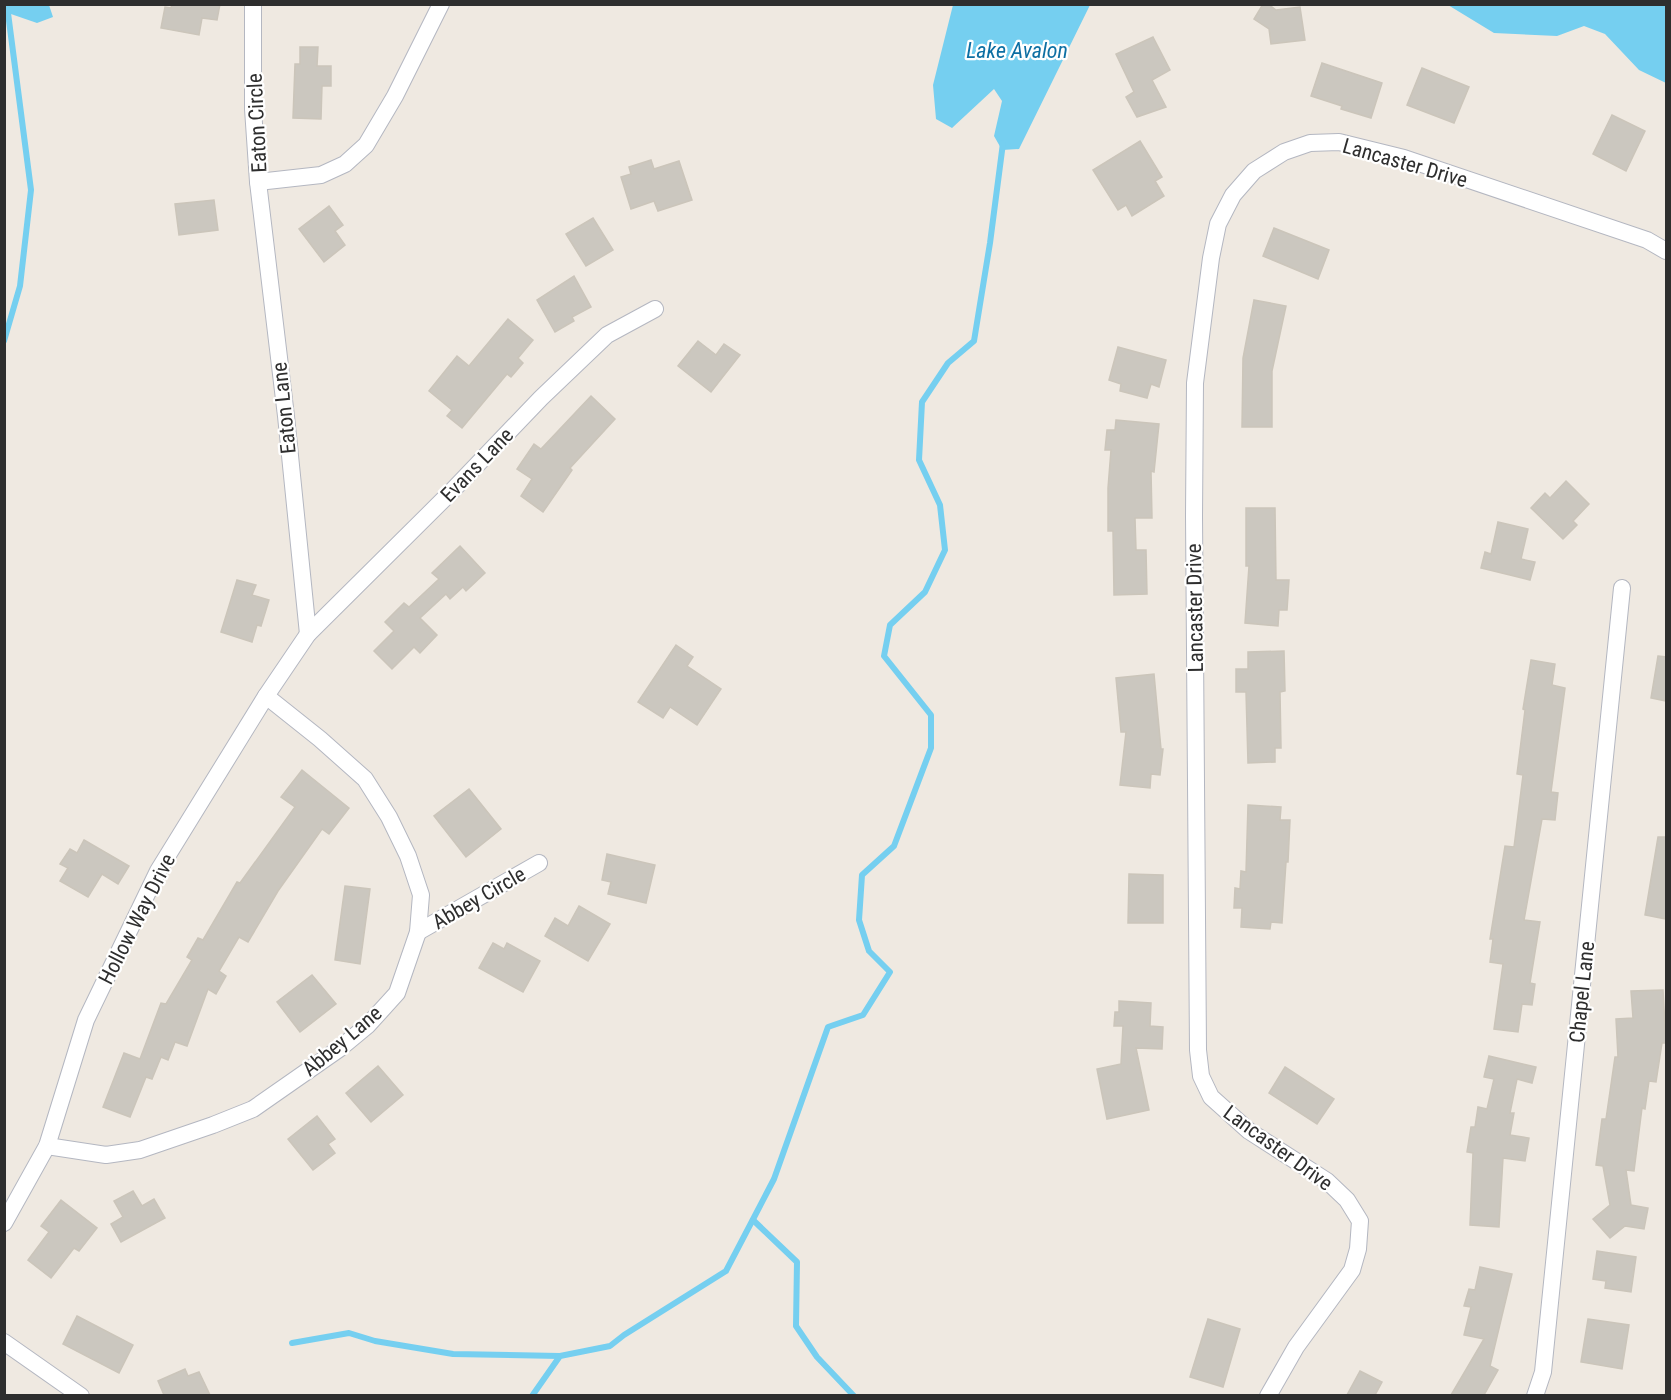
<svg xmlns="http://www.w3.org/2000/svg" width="1671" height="1400" font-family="'Roboto Condensed',sans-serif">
<rect width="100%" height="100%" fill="#efe9e1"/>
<g fill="#75cff0">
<path d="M 5,4 L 49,5 L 53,17 L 37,23 L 8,13 L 5,10 Z"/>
<path d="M 953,5 L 1090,5 L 1019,149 L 1002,150 L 994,136 L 1002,101 L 994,89 L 952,128 L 936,119 L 933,85 Z"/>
<path d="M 1448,5 L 1666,5 L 1666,83 L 1639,70 L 1605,34 L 1584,26 L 1557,36 L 1494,33 Z"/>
</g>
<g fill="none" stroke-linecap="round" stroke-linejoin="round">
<g stroke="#75cff0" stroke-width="6">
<path d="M 4,341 L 20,286 L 31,190 L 8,13 L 5,4"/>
<path d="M 753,1220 L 797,1262 L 796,1326 L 817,1357 L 854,1396"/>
<path d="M 292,1343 L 349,1333 L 375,1341 L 453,1354 L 560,1356"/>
<path d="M 532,1396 L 560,1356 L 610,1346 L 624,1335 L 726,1271 L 774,1179 L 828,1027 L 863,1015 L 890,972 L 869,951 L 859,920 L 862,875 L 894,846 L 931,748 L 931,715 L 884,656 L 890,625 L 925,592 L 945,550 L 940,505 L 919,460 L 922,402 L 948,363 L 974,341 L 990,243 L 1003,143"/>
</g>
</g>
<g fill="#cbc7bf" stroke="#cbc5ba" stroke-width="1.5">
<path d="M 172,4 L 220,4 L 217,20 L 202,18 L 199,35 L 161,28 L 165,7 L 171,8 Z"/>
<path d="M 1263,4 L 1268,4 L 1276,10 L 1300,7 L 1305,40 L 1271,44 L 1269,29 L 1254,19 Z"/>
<path d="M 1153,37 L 1170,70 L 1152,80 L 1166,107 L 1137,117 L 1126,97 L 1134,92 L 1116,54 Z"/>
<path d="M 300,47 L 318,47 L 317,66 L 331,66 L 331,86 L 322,86 L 321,119 L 293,118 L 295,64 L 300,64 Z"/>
<path d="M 1322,63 L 1382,83 L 1371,118 L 1341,109 L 1342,106 L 1311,96 Z"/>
<path d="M 1422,68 L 1469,87 L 1454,123 L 1407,105 Z"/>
<path d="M 1612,115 L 1645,131 L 1626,171 L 1593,154 Z"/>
<path d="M 1140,141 L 1162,177 L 1155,181 L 1164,196 L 1132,216 L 1126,205 L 1118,210 L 1093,170 Z"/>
<path d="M 651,160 L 654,169 L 679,161 L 692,200 L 658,211 L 654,201 L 631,209 L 621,177 L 631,174 L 629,167 Z"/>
<path d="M 214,200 L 218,230 L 179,235 L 175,204 Z"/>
<path d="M 329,206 L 343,225 L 335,231 L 345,245 L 324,262 L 299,229 Z"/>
<path d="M 593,218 L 613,250 L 586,266 L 566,234 Z"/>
<path d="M 1274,228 L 1329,250 L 1318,279 L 1263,256 Z"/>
<path d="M 574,276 L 591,307 L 572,317 L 574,321 L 555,332 L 537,300 Z"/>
<path d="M 1254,300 L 1286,306 L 1272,371 L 1272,427 L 1242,427 L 1243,358 Z"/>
<path d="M 508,319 L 533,340 L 518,358 L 523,363 L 511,377 L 507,374 L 462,428 L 447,416 L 452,410 L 429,391 L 457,356 L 469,366 Z"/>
<path d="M 698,341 L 716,355 L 724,344 L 740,355 L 711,392 L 678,366 Z"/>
<path d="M 1118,347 L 1166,360 L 1159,387 L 1151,384 L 1147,398 L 1120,391 L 1121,384 L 1109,380 Z"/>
<path d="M 591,396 L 615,419 L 570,468 L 572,470 L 543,512 L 521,496 L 532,479 L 517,469 L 534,444 L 541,449 Z"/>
<path d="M 1116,420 L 1159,424 L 1154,472 L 1151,471 L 1152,518 L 1135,518 L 1136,550 L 1146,550 L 1147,594 L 1114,595 L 1113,531 L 1108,531 L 1108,488 L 1111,450 L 1105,450 L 1107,430 L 1115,430 Z"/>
<path d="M 1566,481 L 1589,504 L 1573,521 L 1577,525 L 1563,539 L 1531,508 L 1545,493 L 1550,498 Z"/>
<path d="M 1246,508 L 1275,508 L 1276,580 L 1289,580 L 1287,610 L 1279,610 L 1278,626 L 1245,623 L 1249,566 L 1246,566 Z"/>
<path d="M 1498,522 L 1528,529 L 1521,559 L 1535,562 L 1530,580 L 1481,568 L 1485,552 L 1491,554 Z"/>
<path d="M 460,546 L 485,573 L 466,591 L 463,587 L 450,599 L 446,594 L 420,618 L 437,635 L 420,653 L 414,647 L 392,669 L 374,651 L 394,631 L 385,622 L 404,603 L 409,607 L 439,579 L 432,573 Z"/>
<path d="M 237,580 L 256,585 L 252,595 L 269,600 L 261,626 L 257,625 L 252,642 L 221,632 Z"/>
<path d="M 676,645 L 693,657 L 687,666 L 721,689 L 697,725 L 670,707 L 663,718 L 638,702 Z"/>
<path d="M 1284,651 L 1285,691 L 1280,692 L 1281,748 L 1275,748 L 1275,762 L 1248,763 L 1246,692 L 1236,692 L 1236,669 L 1248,669 L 1248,652 Z"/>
<path d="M 1658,656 L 1666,657 L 1666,701 L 1651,698 Z"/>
<path d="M 1531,660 L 1555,664 L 1552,685 L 1565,688 L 1551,792 L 1558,793 L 1555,820 L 1542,819 L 1524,920 L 1540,922 L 1530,983 L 1535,984 L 1532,1005 L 1522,1004 L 1518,1032 L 1494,1029 L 1503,964 L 1490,962 L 1493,939 L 1490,939 L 1505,846 L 1514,847 L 1523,775 L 1517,774 L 1525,710 L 1523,709 Z"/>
<path d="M 1154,674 L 1161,749 L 1163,749 L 1160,775 L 1151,774 L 1150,788 L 1120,785 L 1126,732 L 1121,732 L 1116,678 Z"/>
<path d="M 302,770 L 349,808 L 329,834 L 322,829 L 278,891 L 248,942 L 239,937 L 219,971 L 226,976 L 216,994 L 208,989 L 187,1046 L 175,1042 L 168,1060 L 161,1057 L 152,1079 L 146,1077 L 130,1117 L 103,1107 L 124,1053 L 140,1059 L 161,1003 L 166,1004 L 192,960 L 187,957 L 198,938 L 203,940 L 237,882 L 240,883 L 295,807 L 281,797 Z"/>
<path d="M 469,789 L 501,829 L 466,857 L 434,816 Z"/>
<path d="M 1248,805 L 1281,807 L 1280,820 L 1290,820 L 1288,862 L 1286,862 L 1282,923 L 1271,922 L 1270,929 L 1241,927 L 1242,908 L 1234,908 L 1235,888 L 1240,889 L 1241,871 L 1246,872 Z"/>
<path d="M 1658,837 L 1666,837 L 1666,919 L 1645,915 Z"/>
<path d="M 84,840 L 129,866 L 118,884 L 102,874 L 88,897 L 60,881 L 68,868 L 60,864 L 70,849 L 77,853 Z"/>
<path d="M 607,854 L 655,865 L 646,903 L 608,894 L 611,882 L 602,880 Z"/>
<path d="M 1129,874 L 1163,875 L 1163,923 L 1128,923 Z"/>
<path d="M 345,886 L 370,889 L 360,964 L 335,960 Z"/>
<path d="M 579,906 L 610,924 L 588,961 L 545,936 L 555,918 L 568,926 Z"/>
<path d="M 493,943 L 504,949 L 507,943 L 540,961 L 523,992 L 479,968 Z"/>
<path d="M 312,975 L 336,1004 L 300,1032 L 277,1002 Z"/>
<path d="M 1663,990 L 1666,1043 L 1662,1043 L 1656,1082 L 1649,1081 L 1645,1109 L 1642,1108 L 1634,1171 L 1626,1170 L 1631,1205 L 1648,1208 L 1644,1229 L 1625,1226 L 1610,1238 L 1593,1219 L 1610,1205 L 1603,1166 L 1596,1165 L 1602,1119 L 1606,1119 L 1615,1057 L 1618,1057 L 1616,1019 L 1633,1018 L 1631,991 Z"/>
<path d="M 1119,1001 L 1151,1003 L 1150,1026 L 1163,1027 L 1162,1049 L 1136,1048 L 1149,1110 L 1107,1119 L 1097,1069 L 1121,1064 L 1123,1026 L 1114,1026 L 1115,1012 L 1119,1012 Z"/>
<path d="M 1489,1056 L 1536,1067 L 1532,1083 L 1517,1079 L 1510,1113 L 1514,1113 L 1510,1135 L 1529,1138 L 1525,1161 L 1503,1158 L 1499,1227 L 1470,1225 L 1473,1153 L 1467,1152 L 1471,1127 L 1475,1127 L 1478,1107 L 1487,1109 L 1494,1079 L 1484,1077 Z"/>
<path d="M 378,1066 L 403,1095 L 371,1122 L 346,1093 Z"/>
<path d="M 1285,1067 L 1334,1099 L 1317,1124 L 1269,1093 Z"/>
<path d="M 317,1116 L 335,1139 L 328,1144 L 335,1153 L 313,1170 L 288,1139 Z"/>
<path d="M 133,1191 L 142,1206 L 154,1199 L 165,1218 L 121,1242 L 111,1224 L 123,1217 L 114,1201 Z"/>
<path d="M 61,1200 L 97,1228 L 79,1251 L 74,1248 L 51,1278 L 28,1260 L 49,1232 L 41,1226 Z"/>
<path d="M 1597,1251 L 1636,1257 L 1631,1292 L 1605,1288 L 1606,1281 L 1593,1279 Z"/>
<path d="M 1480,1267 L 1512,1274 L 1490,1366 L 1498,1370 L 1484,1395 L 1451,1395 L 1484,1339 L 1464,1335 L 1471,1307 L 1464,1306 L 1469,1289 L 1475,1290 Z"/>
<path d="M 77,1316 L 133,1345 L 119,1373 L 63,1344 Z"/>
<path d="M 1208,1319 L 1240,1329 L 1223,1387 L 1190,1377 Z"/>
<path d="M 1588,1319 L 1629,1325 L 1622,1369 L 1581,1362 Z"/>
<path d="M 185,1369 L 188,1376 L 199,1372 L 210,1395 L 164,1395 L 158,1381 Z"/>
<path d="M 1360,1371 L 1382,1382 L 1375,1395 L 1347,1395 Z"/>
</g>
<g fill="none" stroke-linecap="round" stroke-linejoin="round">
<defs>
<g id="minor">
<path d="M 253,4 L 253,109 L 258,182 L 321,175 L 345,164 L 366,145 L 395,96 L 441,4"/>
<path d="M 258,182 L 286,416 L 308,634"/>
<path d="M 418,932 L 539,863"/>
<path d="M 47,1146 L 106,1155 L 140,1150 L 213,1125 L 253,1109 L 339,1049 L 368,1025 L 397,993 L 418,932 L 421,895 L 408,856 L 389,817 L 365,779 L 320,739 L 266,696"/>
<path d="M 4,1223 L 47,1146 L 86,1020 L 158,871 L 266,696 L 308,634 L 450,493 L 541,398 L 607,335 L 655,309"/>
<path d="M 4,1342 L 81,1396"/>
<path d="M 1268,1396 L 1296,1347 L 1352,1270 L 1358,1249 L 1360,1221 L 1347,1200 L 1327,1181 L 1249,1131 L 1211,1097 L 1201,1076 L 1198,1050 L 1194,516 L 1195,383 L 1211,258 L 1218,224 L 1233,195 L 1254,171 L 1284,152 L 1310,143 L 1339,142 L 1404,158 L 1647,240 L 1666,251"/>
<path d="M 1535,1396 L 1543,1372 L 1622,588"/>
</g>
</defs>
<use href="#minor" stroke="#b4b7c1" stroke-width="18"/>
<use href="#minor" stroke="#fff" stroke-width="16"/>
</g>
<g text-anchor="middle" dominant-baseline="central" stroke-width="4.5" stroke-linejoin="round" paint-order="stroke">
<g font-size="21" fill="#2e2e2e" stroke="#fff">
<text transform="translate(257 123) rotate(-93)">Eaton Circle</text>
<text transform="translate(1405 163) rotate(16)">Lancaster Drive</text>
<text transform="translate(284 408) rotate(-96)">Eaton Lane</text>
<text transform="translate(477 465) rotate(-46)">Evans Lane</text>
<text transform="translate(1195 608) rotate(-91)">Lancaster Drive</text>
<text transform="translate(479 898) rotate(-30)">Abbey Circle</text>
<text transform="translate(137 919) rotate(-63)">Hollow Way Drive</text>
<text transform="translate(1582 992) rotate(-84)">Chapel Lane</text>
<text transform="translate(342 1041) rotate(-40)">Abbey Lane</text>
<text transform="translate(1278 1148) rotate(36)">Lancaster Drive</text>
</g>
<g font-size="22" font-style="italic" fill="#0d6fa3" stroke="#fff">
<text x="1017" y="50">Lake Avalon</text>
</g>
</g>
<rect width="1671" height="1400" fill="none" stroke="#2e2e2e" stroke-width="12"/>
</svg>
